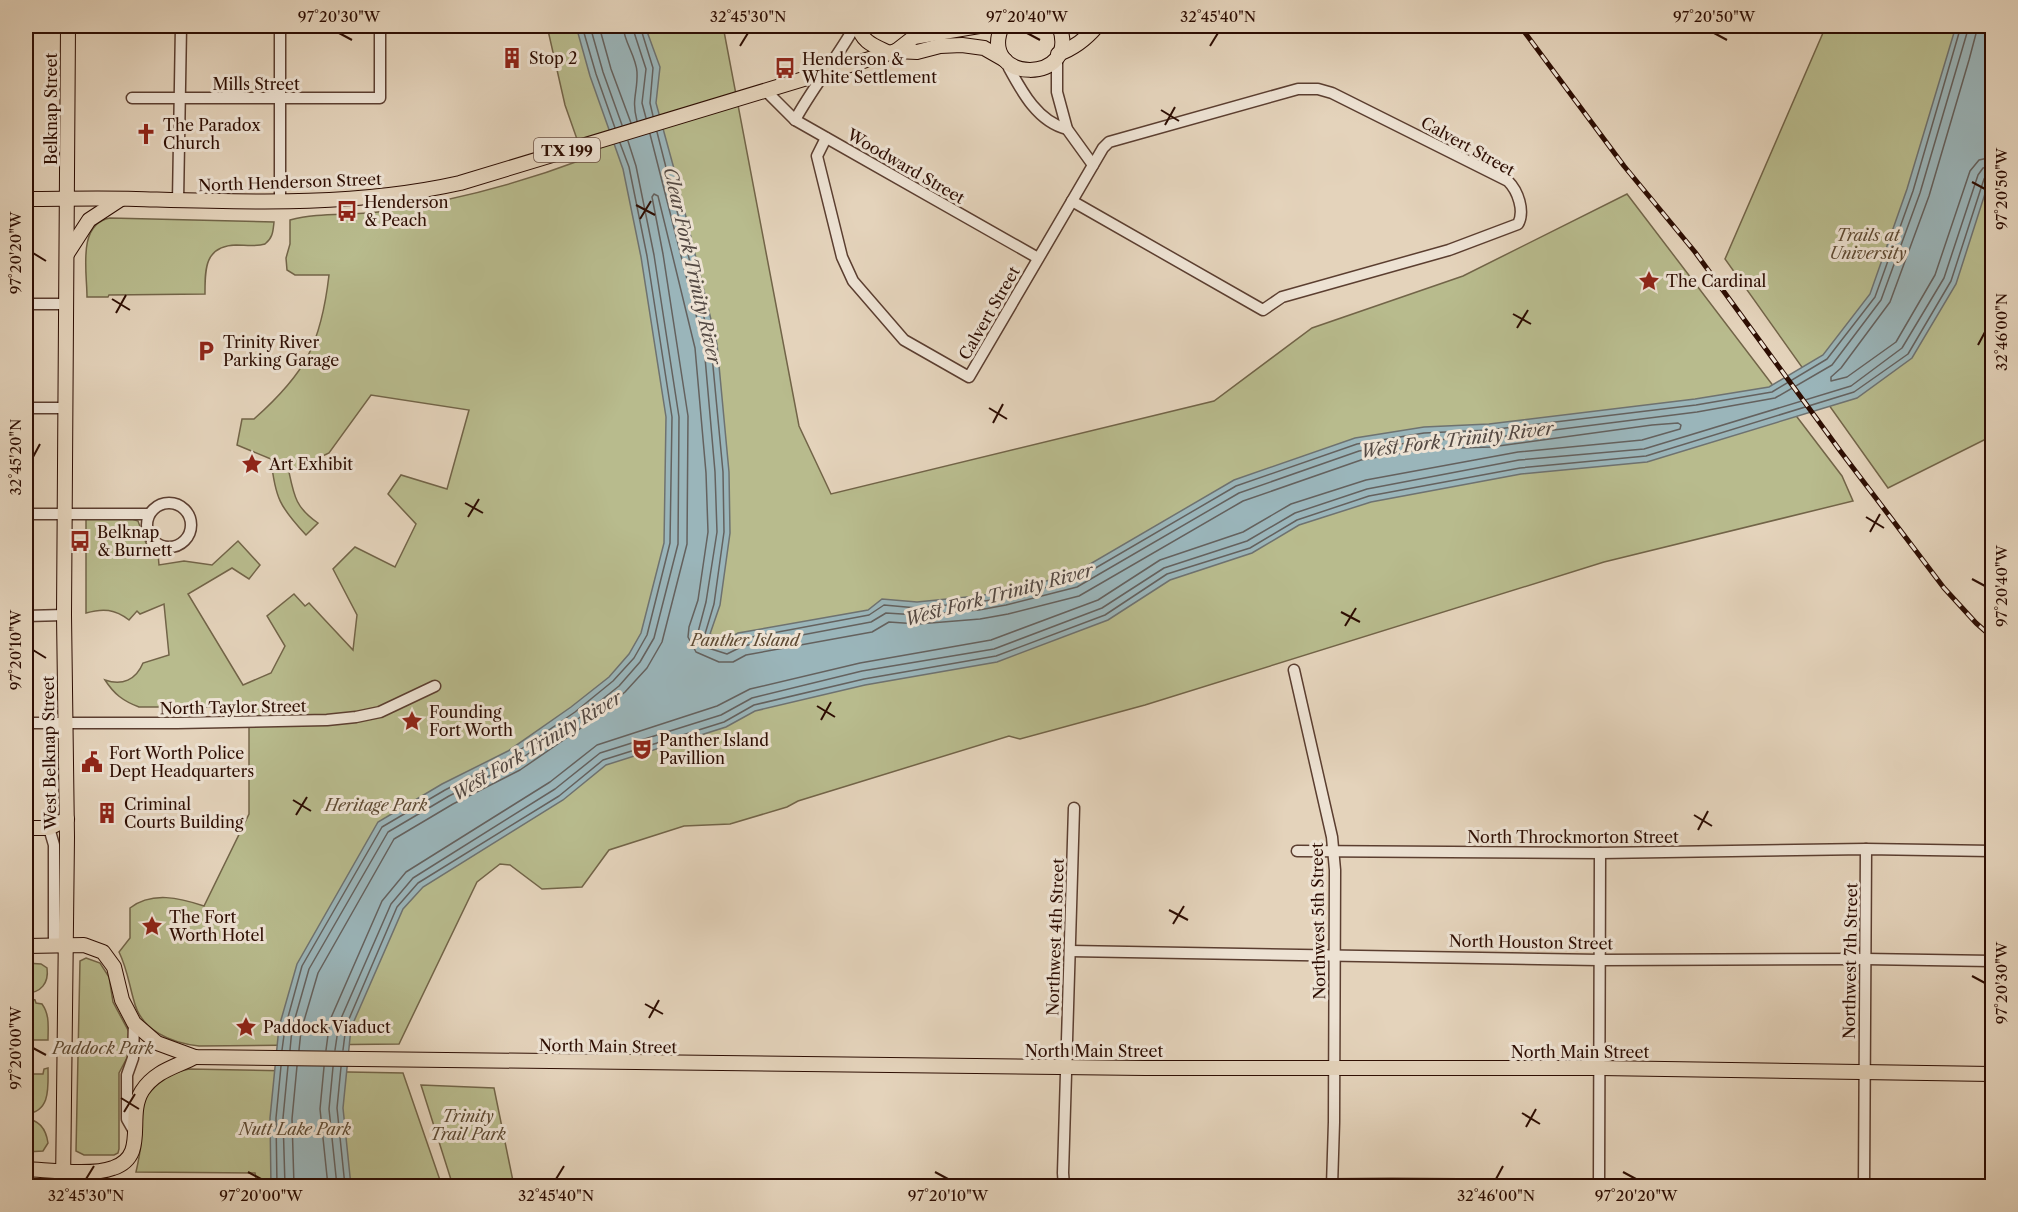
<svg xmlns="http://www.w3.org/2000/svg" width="2018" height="1212" font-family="'Libre Caslon Text',serif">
<rect width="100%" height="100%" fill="#e4d3bb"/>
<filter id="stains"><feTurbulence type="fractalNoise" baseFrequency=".00333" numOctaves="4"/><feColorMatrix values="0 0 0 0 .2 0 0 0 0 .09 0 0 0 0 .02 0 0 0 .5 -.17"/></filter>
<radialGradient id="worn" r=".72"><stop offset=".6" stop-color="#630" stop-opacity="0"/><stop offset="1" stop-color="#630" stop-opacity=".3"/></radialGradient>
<g fill="#b8bb8d" stroke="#726448" stroke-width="1.5">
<path d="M 547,26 L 723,26 L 799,426 L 831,494 L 1214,401 L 1312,328 L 1463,276 L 1627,194 L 1842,476 L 1853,501 L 1604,562 L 1145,705 L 1020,739 L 1009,736 L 798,801 L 787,807 L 730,824 L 684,826 L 609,850 L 582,887 L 542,889 L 510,865 L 500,864 L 477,882 L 399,1044 L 199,1046 C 172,1043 141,1031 134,1001 C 129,984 127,968 119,952 L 130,938 L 130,908 C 152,891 180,898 204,906 L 249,814 L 249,705 L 238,707 L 139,707 C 123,701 114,694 105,680 C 122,686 136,680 143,663 L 169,655 L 164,604 L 140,614 L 137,611 L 129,620 C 115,609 103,608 86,613 L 86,519 L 132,519 L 138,521 L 146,543 L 158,553 L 159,565 L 184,561 L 212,565 L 238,541 L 260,565 L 249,579 L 232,568 L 188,594 L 243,685 L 271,673 L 285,646 L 267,616 L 294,594 L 305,606 L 309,603 L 353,650 L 357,615 L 333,569 L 355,547 L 395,567 L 416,524 L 388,494 L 401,475 L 447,489 L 469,410 L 371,395 L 329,453 L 289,472 C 294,496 296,508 318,523 L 306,535 C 280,507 275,498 271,459 L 237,445 L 242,419 L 254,419 C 306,373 321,344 329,275 L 295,275 L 287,270 L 286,258 L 290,244 L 290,220 C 319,212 349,216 378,212 C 448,202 518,184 584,159 L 565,105 Z"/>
<path d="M 1826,26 L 1992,26 L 1992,436 L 1888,488 L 1725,259 Z"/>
<path d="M 110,218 L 274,222 C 273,231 273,238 265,244 C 256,247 245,245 236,245 C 204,246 205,270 205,294 L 109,295 L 108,297 L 87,297 C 87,271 77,224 110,218 Z"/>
<path d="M 86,958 L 100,963 L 109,977 L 113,1002 L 129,1032 L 128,1056 L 119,1073 L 119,1149 L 118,1153 L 114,1155 L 84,1155 L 76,1151 L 80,961 Z"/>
<path d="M 26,963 L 41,964 L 47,968 C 49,983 41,993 26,993 Z"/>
<path d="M 26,998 L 35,1000 L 36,1003 L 42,1004 C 50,1015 48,1027 48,1040 L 33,1040 L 33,1010 L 30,1009 L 30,1005 L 27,1005 Z"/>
<path d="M 48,1068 C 48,1087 51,1112 26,1114 L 26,1104 L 33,1103 L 33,1079 L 31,1079 L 31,1074 L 43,1074 L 44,1069 Z"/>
<path d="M 189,1069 L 403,1073 L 442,1186 L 257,1186 L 255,1173 L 136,1172 C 138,1163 140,1153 141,1144 C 142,1131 139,1118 142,1105 C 149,1084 169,1073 189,1069 Z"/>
<path d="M 421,1085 L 494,1088 L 514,1186 L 453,1186 Z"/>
<path d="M 26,1119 C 40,1120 46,1129 48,1143 L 43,1151 L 26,1152 Z"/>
</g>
<path fill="#9ab5ba" stroke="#6e7270" stroke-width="1.5" d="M 576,26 L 645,26 L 660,67 L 656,103 L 676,176 L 717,344 L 729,472 L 730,533 L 720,605 L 710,634 L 726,640 L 738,633 L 868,610 L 882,599 L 917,602 L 977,596 L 1003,592 L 1073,574 L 1234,480 L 1355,438 L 1424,427 L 1489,424 L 1695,399 L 1769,387 L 1823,355 L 1870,294 L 1907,189 L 1956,26 L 1992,26 L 1992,172 L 1956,284 L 1912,358 L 1857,398 L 1647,462 L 1521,474 L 1371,502 L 1299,525 L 1252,553 L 1170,580 L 1108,620 L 997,662 L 865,685 L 755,711 L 726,727 L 606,765 L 563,800 L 423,887 L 403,909 L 351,1028 L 343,1108 L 351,1186 L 271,1186 L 270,1118 L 279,1027 L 297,964 L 378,822 L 442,784 L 508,751 L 571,707 L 609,677 L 629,654 L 641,633 L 664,543 L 666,417 L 641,257 L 623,169 L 590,76 Z"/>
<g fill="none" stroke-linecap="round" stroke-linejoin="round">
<g stroke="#64615e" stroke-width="1.5">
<path d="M 582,26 L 596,74 L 615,128"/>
<path d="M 590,26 L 603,72 L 622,125"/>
<path d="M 599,26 L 611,69 L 631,123"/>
<path d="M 623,26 C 624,42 636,56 637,72 C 638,92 631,99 637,121"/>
<path d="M 632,26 L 646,69 L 642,103 L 646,118"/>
<path d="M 640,26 L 653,68 L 650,103 L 653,116"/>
<path d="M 1978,26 L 1969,60 L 1929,196 L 1890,302 L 1841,368 L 1831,377 L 1831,381 L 1847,377 L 1896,342 L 1935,275 L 1970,171 L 1979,160 L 1992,157"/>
<path d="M 657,132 L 711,345 L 723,472 L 724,532 L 714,604 L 705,634 L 709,640 L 727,646 L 741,639 L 869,615 L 884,605 L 917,608 L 978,602 L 1004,598 L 1075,580 L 1236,486 L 1357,444 L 1424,433 L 1489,430 L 1696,405 L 1772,392 L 1827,359 L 1875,297 L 1913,191 L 1961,26"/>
<path d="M 650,134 L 704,346 L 715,472 L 717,532 L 706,602 L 697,636 L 699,641 L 705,647 L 727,654 L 743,646 L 871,622 L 886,613 L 918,615 L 979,610 L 1006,605 L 1077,587 L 1239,493 L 1359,451 L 1425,440 L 1490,438 L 1697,412 L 1775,398 L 1832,365 L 1881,300 L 1920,193 L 1969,26"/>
<path d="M 282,1050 L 285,1028 L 302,966 L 382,827 L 445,790 L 511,756 L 575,712 L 613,681 L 634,658 L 647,635 L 670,543 L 672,417 L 647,256 L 629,167 L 620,143"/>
<path d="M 290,1050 L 292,1029 L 309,969 L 388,832 L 449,796 L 515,763 L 579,718 L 619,686 L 640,662 L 654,638 L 678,544 L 679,417 L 654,255 L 636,166 L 628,141"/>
<path d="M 299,1050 L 301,1031 L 318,973 L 394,839 L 453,804 L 520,770 L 584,726 L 625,692 L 647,668 L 662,642 L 687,544 L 688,416 L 663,254 L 652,197 L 654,194 L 658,196 L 695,348 L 706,473 L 708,532 L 698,600 L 689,627 L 688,637 L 696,652 L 719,662 L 733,662 L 746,655 L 872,632 L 889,622 L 918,624 L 980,619 L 1008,614 L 1079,596 L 1243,501 L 1361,460 L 1426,449 L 1491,447 L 1652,425 L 1678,423 L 1681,425 L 1680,429 L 1642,440 L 1518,452 L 1366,480 L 1291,504 L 1243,532 L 1160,560 L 1098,600 L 991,640 L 860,663 L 750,689 L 717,706 L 597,745 L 550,782 L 406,872 L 382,901 L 330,1020 L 326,1050"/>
<path d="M 335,1050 L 339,1023 L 391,904 L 413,878 L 555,789 L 600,753 L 721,715 L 752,698 L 862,671 L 994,649 L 1102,608 L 1164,568 L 1247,541 L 1295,513 L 1367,489 L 1519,460 L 1644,449 L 1851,386 L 1902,348 L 1944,278 L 1978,175 L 1983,168 L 1992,166"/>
<path d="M 343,1050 L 346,1026 L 397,907 L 418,883 L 559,796 L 603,760 L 724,722 L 754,705 L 864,679 L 996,656 L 1105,615 L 1167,574 L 1250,548 L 1297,520 L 1369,496 L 1520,468 L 1646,456 L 1854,392 L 1908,354 L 1951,281 L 1984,179 L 1987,175 L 1992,174"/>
<path d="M 324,1067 L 320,1109 L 328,1186"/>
<path d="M 333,1067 L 329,1109 L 337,1186"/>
<path d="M 341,1067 L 337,1108 L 345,1186"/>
<path d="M 277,1186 L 276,1118 L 281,1066"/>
<path d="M 285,1186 L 283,1118 L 288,1066"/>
<path d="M 294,1186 L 292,1119 L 297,1066"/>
</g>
<defs>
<g id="minor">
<path d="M 280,26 L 280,202"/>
<path d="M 1057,57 L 1057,92 L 1067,129 L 1093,165"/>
<path d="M 1008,63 L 1009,68 C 1022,92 1038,122 1067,129"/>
<path d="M 1298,89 L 1318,89 L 1332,93 L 1508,181 C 1518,191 1525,211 1518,224 L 1449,250 L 1282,297 L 1263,310 L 1072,201 L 1103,148 L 1109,142 Z"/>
<path d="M 766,91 L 795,120 L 1038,258"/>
<path d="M 132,98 L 380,98 L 380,26"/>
<path d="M 795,120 C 813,87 837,58 855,26"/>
<path d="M 826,138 L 817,156 L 842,257 L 853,281 L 904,340 L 969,377 L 1072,201"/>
<path d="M 178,201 L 181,26"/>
<path d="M 26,304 L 66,304"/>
<path d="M 26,408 L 65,408"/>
<circle cx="169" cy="525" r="22"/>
<path d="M 26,514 L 149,514"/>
<path d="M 26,616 L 64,615"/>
<path d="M 1294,670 L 1332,837 L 1335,870 L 1334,1122 L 1332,1186"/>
<path d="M 26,723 L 177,723 L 327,720 L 356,717 L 380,712 L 435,686"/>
<path d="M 49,828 L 54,845 L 54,946"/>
<path d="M 1297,851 L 1600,853 L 1866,849 L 1992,851"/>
<path d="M 1070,951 L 1599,960 L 1865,959 L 1992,961"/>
<path d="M 134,1023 L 133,1058 L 127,1075 L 127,1119 L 135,1133"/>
<path d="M 1064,1186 L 1063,1173 L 1074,808"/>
<path d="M 1171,1186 L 1392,1184 L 1637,1186"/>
<path d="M 1599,1186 L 1600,853"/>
<path d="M 1864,1186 L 1866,849"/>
</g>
<g id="major">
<path d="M 859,26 C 861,42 875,46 889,53"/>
<path d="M 1002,26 C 977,84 1082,85 1059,26"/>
<path d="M 896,51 L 914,37 L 979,26"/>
<path d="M 1058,54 C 1075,48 1086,39 1097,26"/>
<path d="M 26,199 C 62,199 99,198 136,199 C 244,202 353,207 460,183 L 896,51 L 917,52 L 940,46 L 962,45 L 984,48 L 1005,60"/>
<path d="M 67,254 L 89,220 L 121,199"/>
<path d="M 26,828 L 49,828 L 67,819"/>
<path d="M 26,946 L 84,945 L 103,952 L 114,967 L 122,1000 L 134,1023 L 157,1043 L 195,1057 L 1145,1068 L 1599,1068 L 1992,1074"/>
<path d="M 26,1169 C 49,1170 92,1176 113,1168 C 149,1156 126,1117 142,1091 C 155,1071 175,1067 195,1057"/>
<path d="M 63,1186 L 67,837 L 64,615 L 68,26"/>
</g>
</defs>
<use href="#minor" stroke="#5b3e30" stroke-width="13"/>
<use href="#major" stroke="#2d0d02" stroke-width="16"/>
<use href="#minor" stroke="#ede2d3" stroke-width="10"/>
<use href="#major" stroke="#e4d3bb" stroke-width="14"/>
<defs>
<path id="rail" d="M 1520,26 L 1624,166 L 1695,252 L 1841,452 L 1944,588 L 1976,623 L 1992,637"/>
</defs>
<use href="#rail" stroke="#2d0d02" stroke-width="5"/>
<use href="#rail" stroke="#ede2d3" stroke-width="3" stroke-dasharray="9" stroke-linecap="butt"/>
</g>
<path fill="none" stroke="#2d0d02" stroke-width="2" d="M 339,33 L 352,40M 1027,33 L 1040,40M 1714,33 L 1727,40M 740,46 L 748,33M 1210,46 L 1218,33M 1161,110 L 1179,121M 1165,125 L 1175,107M 1972,182 L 1985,189M 636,205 L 655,215M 640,219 L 651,201M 33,253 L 46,261M 112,299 L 130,310M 116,313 L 126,295M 1513,314 L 1531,324M 1517,328 L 1528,310M 1978,345 L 1985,332M 989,408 L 1007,419M 993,423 L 1003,404M 33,457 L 40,444M 465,503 L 483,513M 468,517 L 479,499M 1866,517 L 1884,528M 1870,532 L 1880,514M 1972,579 L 1985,586M 1341,612 L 1360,622M 1345,626 L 1356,608M 33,650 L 46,658M 817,706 L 835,717M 821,720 L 831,702M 293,800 L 311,811M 296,815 L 307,797M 1694,815 L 1712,826M 1698,830 L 1708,811M 1169,910 L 1188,920M 1173,924 L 1184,906M 1972,976 L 1985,983M 645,1004 L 663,1014M 649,1018 L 659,1000M 33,1048 L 46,1055M 121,1098 L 139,1109M 124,1112 L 135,1094M 1522,1113 L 1540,1124M 1526,1127 L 1536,1109M 248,1172 L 261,1179M 935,1172 L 948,1179M 1623,1172 L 1636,1179M 86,1179 L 94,1166M 556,1179 L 564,1166M 1496,1179 L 1503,1166"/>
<defs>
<symbol id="building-bare" viewBox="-9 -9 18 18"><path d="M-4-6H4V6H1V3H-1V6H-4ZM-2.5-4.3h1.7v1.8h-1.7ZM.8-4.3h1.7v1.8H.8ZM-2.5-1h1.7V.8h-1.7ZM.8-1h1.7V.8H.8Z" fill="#8f2418" stroke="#ede2d3" stroke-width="2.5" paint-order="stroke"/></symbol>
<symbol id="bus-bare" viewBox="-9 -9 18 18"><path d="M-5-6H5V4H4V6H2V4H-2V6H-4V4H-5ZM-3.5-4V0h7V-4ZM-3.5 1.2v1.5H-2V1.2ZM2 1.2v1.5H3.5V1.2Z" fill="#8f2418" stroke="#ede2d3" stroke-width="2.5" paint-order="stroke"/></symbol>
<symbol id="church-bare" viewBox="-9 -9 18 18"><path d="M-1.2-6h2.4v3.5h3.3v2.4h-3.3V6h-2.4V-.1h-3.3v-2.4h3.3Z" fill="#8f2418" stroke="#ede2d3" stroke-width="2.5" paint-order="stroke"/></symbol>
<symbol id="sight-bare" viewBox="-9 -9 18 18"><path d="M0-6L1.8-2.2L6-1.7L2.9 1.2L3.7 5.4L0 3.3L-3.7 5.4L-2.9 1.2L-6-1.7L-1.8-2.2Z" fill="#8f2418" stroke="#ede2d3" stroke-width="2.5" paint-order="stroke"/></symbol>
<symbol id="parking-bare" viewBox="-9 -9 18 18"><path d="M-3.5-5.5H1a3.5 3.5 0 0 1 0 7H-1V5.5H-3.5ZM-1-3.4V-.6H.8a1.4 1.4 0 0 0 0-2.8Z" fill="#8f2418" stroke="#ede2d3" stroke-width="2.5" paint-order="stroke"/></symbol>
<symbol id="theatre-bare" viewBox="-9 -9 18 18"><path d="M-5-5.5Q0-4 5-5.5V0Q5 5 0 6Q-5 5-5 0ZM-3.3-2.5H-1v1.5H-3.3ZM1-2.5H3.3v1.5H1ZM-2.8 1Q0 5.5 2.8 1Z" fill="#8f2418" stroke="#ede2d3" stroke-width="2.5" paint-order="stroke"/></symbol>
<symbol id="civic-bare" viewBox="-9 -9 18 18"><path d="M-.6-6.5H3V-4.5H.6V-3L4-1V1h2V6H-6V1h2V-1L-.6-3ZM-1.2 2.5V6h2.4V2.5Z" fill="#8f2418" stroke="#ede2d3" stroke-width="2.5" paint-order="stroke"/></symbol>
</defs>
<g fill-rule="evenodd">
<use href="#building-bare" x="497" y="43" width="30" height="30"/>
<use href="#bus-bare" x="770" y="53" width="30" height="30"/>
<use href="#church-bare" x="131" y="119" width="30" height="30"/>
<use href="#bus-bare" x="332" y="196" width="30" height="30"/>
<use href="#sight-bare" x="1634" y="266" width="30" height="30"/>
<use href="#parking-bare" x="191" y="336" width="30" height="30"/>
<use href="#sight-bare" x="237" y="449" width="30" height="30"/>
<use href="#bus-bare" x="65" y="526" width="30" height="30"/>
<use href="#sight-bare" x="397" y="706" width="30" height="30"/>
<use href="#theatre-bare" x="627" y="734" width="30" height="30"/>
<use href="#civic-bare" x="77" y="747" width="30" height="30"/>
<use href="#building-bare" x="92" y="798" width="30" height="30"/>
<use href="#sight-bare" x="137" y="911" width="30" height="30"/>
<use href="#sight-bare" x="231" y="1012" width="30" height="30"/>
</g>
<g text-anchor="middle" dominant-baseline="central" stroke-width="6" stroke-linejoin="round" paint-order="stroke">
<rect fill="#ede2d3" stroke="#674d41" stroke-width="1.5" x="534" y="138" width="66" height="24" rx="4.5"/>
<g font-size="15" font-weight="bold" fill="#2d0d02">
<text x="567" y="150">TX 199</text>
</g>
<g font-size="16" fill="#2d0d02" stroke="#ede2d3" text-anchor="start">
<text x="529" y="58">Stop 2</text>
<text x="802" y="59">Henderson &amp;<tspan x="802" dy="18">White Settlement</tspan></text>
<text x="163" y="125">The Paradox<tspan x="163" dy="18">Church</tspan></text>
<text x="364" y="202">Henderson<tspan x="364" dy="18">&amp; Peach</tspan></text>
<text x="1666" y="281">The Cardinal</text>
<text x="223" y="342">Trinity River<tspan x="223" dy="18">Parking Garage</tspan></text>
<text x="269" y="464">Art Exhibit</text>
<text x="97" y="532">Belknap<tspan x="97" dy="18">&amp; Burnett</tspan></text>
<text x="429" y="712">Founding<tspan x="429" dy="18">Fort Worth</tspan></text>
<text x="659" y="740">Panther Island<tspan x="659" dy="18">Pavillion</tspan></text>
<text x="109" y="753">Fort Worth Police<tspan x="109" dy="18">Dept Headquarters</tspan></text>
<text x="124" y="804">Criminal<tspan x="124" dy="18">Courts Building</tspan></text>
<text x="169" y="917">The Fort<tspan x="169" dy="18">Worth Hotel</tspan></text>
<text x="263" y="1027">Paddock Viaduct</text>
</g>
<g font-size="16" fill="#2d0d02" stroke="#ede2d3">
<text x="256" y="84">Mills Street</text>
<text transform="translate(51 109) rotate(-90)">Belknap Street</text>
<text transform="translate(1468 146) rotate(29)">Calvert Street</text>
<text transform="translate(906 166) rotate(30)">Woodward Street</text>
<text transform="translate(290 182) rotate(-2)">North Henderson Street</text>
<text transform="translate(989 313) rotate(-60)">Calvert Street</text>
<text transform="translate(233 707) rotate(-1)">North Taylor Street</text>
<text transform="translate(49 753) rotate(-91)">West Belknap Street</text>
<text x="1573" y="837">North Throckmorton Street</text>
<text transform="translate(1318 921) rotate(-91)">Northwest 5th Street</text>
<text transform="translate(1055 937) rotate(-88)">Northwest 4th Street</text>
<text transform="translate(1531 942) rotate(1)">North Houston Street</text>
<text transform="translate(1850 961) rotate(-89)">Northwest 7th Street</text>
<text transform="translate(608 1046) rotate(1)">North Main Street</text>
<text x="1094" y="1051">North Main Street</text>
<text x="1580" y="1052">North Main Street</text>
</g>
<g font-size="16" font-style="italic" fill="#5e4a33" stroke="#ede2d3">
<text x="1868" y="235">Trails at<tspan x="1868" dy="18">University</tspan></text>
<text x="745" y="640">Panther Island</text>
<text x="376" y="805">Heritage Park</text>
<text x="103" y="1048">Paddock Park</text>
<text x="468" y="1116">Trinity<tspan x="468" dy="18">Trail Park</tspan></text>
<text x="295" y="1129">Nutt Lake Park</text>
</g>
<g font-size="18" font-style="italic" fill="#534842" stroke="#ede2d3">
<text transform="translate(692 266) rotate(77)">Clear Fork Trinity River</text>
<text transform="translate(1457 440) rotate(-7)">West Fork Trinity River</text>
<text transform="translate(999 595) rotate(-15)">West Fork Trinity River</text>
<text transform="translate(537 746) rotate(-31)">West Fork Trinity River</text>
</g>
</g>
<rect width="2018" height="1212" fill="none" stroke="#e4d3bb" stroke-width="66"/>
<rect x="33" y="33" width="1952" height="1146" fill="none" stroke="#2d0d02" stroke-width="2"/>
<g font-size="15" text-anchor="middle" fill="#2d0d02">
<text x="339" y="22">97°20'30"W</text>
<text x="748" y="22">32°45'30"N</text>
<text x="1027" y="22">97°20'40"W</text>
<text x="1218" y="22">32°45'40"N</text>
<text x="1714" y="22">97°20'50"W</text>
<text transform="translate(2002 189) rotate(-90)" y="5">97°20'50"W</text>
<text transform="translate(16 253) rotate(-90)" y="5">97°20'20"W</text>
<text transform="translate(2002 332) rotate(-90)" y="5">32°46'00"N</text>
<text transform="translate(16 457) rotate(-90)" y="5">32°45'20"N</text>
<text transform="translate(2002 586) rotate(-90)" y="5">97°20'40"W</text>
<text transform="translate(16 650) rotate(-90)" y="5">97°20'10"W</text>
<text transform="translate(2002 983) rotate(-90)" y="5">97°20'30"W</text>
<text transform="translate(16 1048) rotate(-90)" y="5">97°20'00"W</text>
<text x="86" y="1201">32°45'30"N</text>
<text x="261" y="1201">97°20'00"W</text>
<text x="556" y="1201">32°45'40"N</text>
<text x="948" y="1201">97°20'10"W</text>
<text x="1496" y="1201">32°46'00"N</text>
<text x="1636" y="1201">97°20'20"W</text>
</g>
<rect width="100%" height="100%" filter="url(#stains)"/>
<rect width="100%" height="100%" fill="url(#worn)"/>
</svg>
